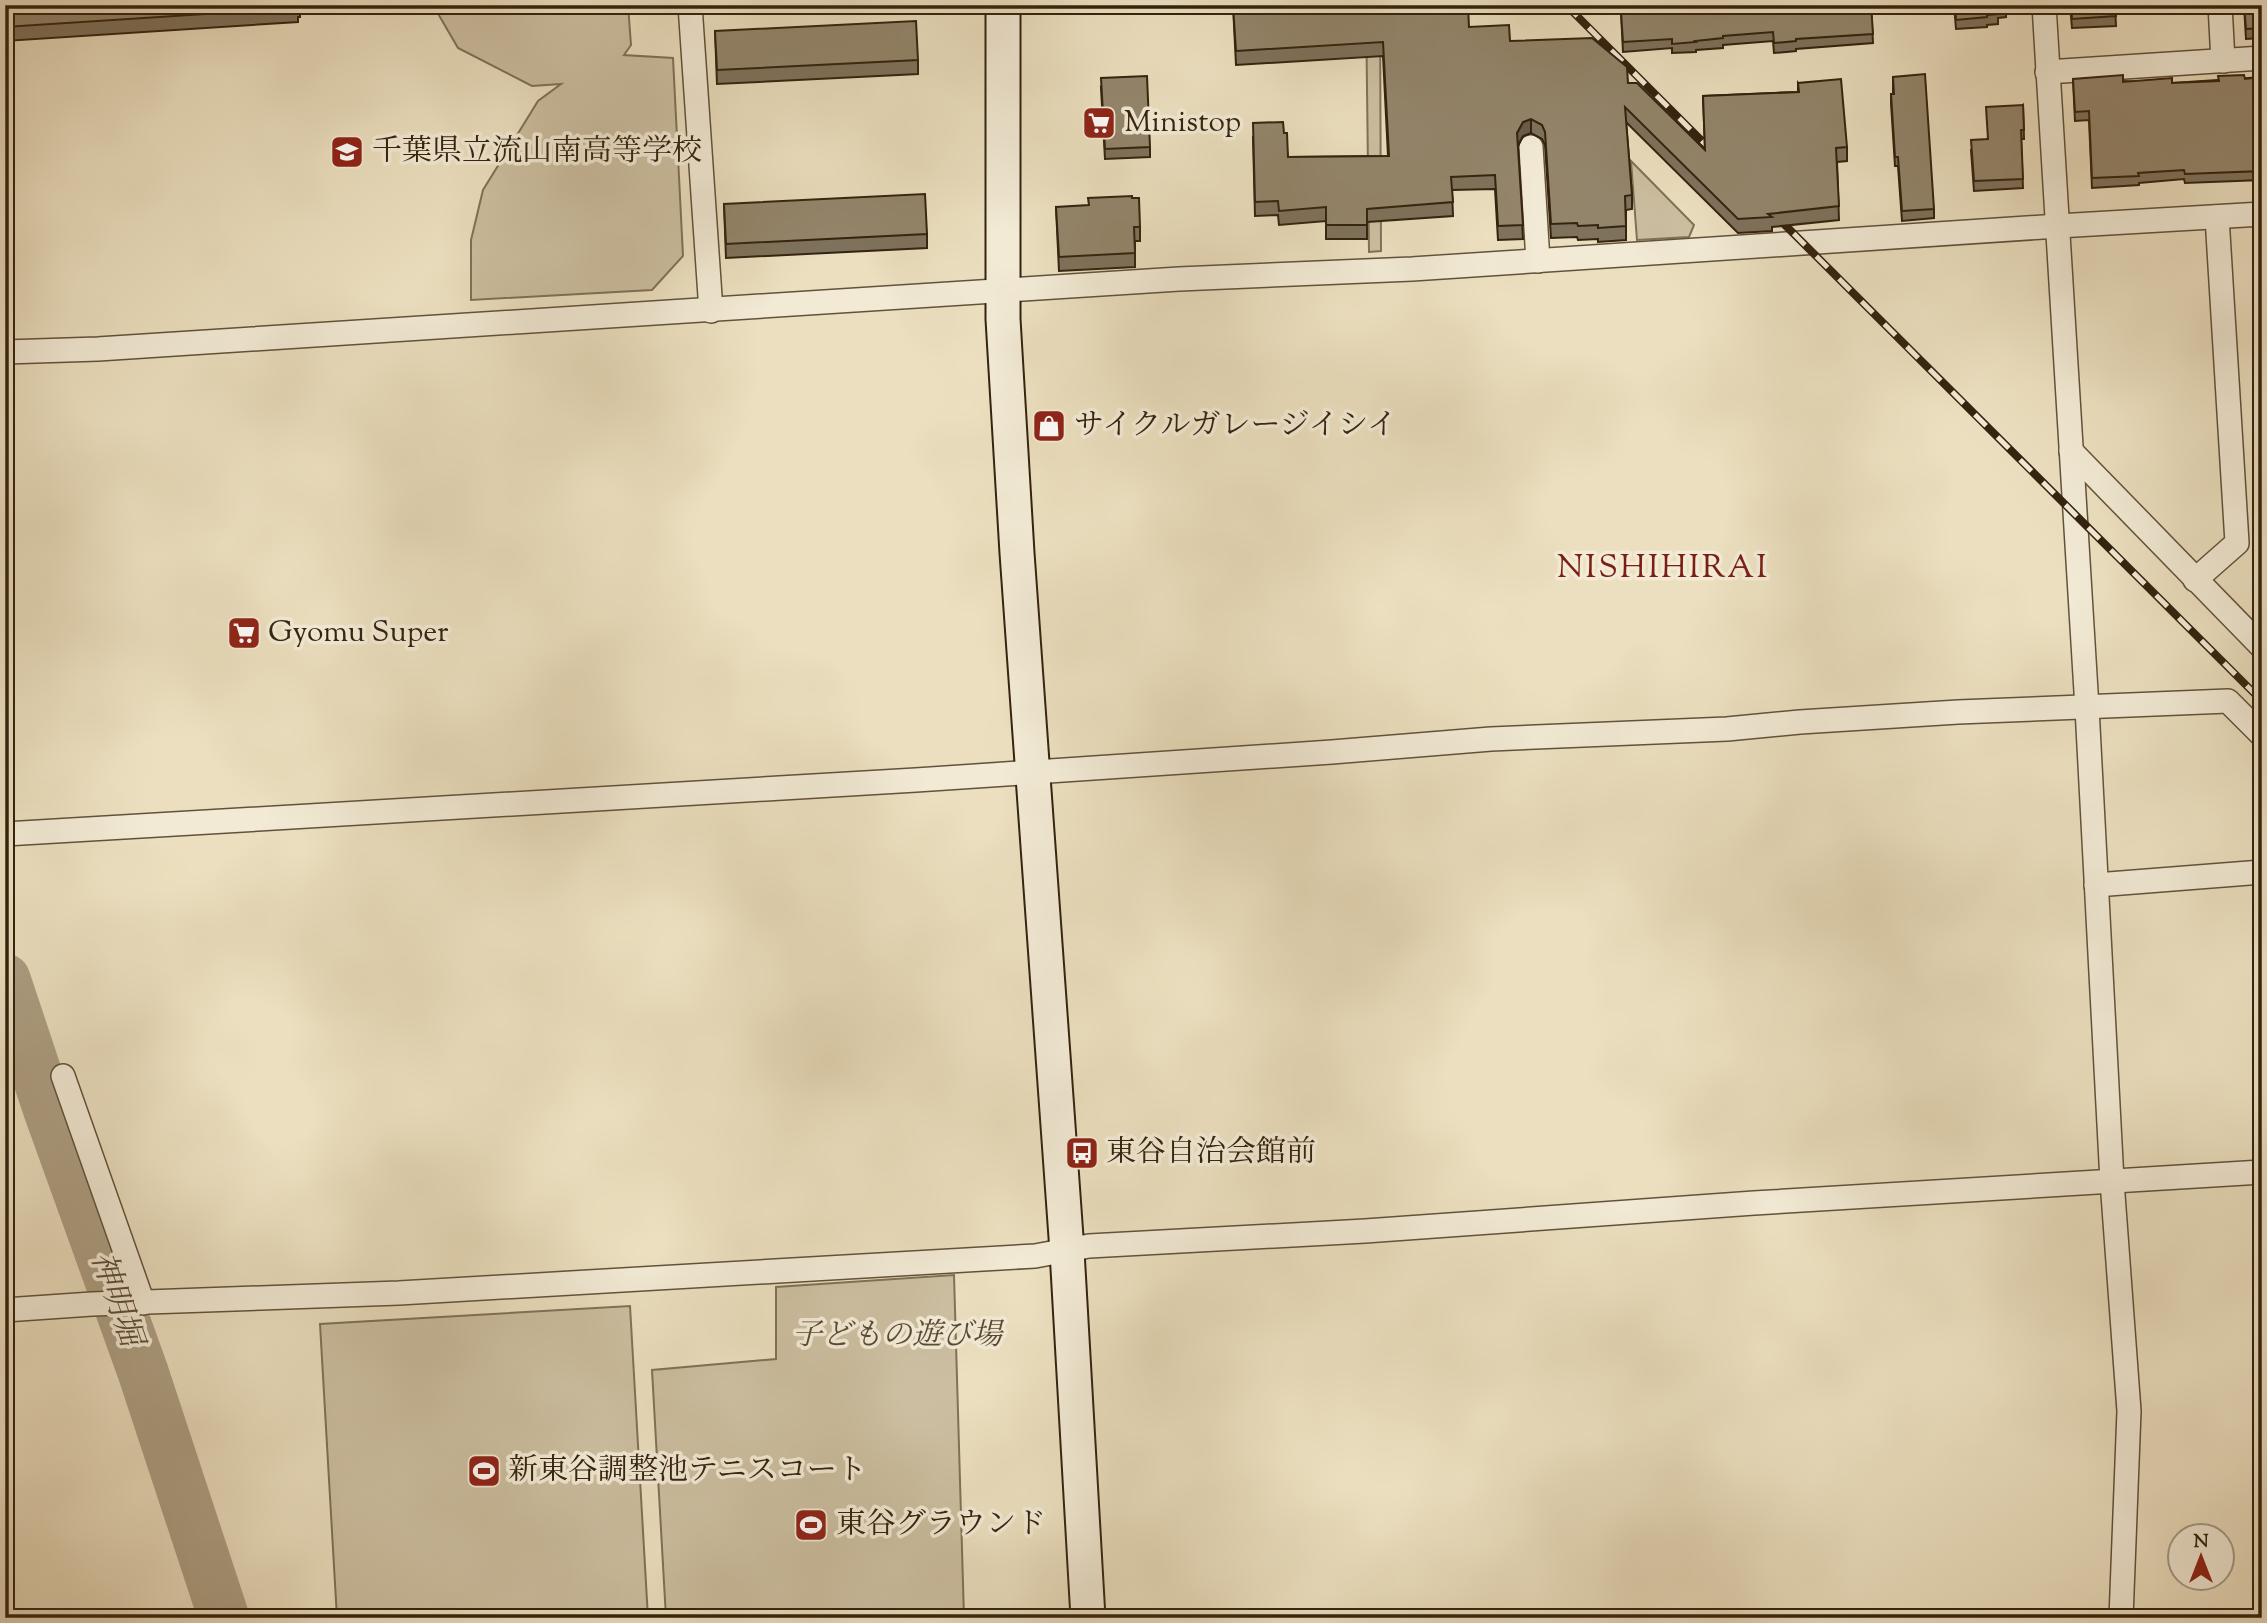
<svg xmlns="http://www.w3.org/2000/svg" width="2267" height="1623" font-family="'Sorts Mill Goudy','Noto Serif JP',serif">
<rect width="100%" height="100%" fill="#ebdfbf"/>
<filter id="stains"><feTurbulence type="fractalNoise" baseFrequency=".00286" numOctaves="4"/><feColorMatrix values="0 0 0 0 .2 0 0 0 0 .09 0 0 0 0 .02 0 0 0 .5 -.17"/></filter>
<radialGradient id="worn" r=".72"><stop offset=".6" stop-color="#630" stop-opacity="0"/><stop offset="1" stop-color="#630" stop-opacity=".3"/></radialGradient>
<g fill="#ccbfa1" stroke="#807158" stroke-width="2">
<path d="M 433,5 L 628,5 L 631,45 L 624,55 L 673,58 L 683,256 L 652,290 L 471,300 L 471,240 L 483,190 L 538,101 L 561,84 L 532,86 L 458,48 Z"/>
<path d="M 1366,5 L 1380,5 L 1381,251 L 1369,252 Z"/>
<path d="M 1631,161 L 1694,225 L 1689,237 L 1637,240 Z"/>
<path d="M 954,1275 L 964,1618 L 666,1618 L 652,1370 L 776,1359 L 776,1287 Z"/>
<path d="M 630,1306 L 648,1618 L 337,1618 L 320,1324 Z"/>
</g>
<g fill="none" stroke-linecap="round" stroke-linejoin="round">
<path stroke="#ad9f83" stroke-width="51" d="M 5,979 L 48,1108 L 143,1372 L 224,1618"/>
<defs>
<g id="street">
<path d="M 690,5 L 711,311"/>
<path d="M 2044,5 L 2087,708 L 2112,1181 L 2129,1411 L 2121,1618"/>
<path d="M 2220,5 L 2223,61"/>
<path d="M 2047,72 L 2262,58"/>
<path d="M 1531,147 L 1538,261"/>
<path d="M 5,352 L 98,349 L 1179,279 L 1412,269 L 2058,226 L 2262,214"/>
<path d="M 2071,451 L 2262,647"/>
<path d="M 2195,580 L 2237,543 L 2217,217"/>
<path d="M 5,834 L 916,780 L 1332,752 L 1491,739 L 1727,729 L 1800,722 L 1958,712 L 2228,701 L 2262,735"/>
<path d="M 2096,885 L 2262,872"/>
<path d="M 63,1076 L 143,1303"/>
<path d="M 5,1310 L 92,1304 L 399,1293 L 1035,1256 L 1089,1246 L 1365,1231 L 1754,1203 L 2262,1172"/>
</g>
<path id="secondary" d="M 1003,5 L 1003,319 L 1017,553 L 1067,1251 L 1088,1618"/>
</defs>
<use href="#street" stroke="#62523b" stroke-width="26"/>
<use href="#secondary" stroke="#34230f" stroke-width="37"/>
<use href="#street" stroke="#f2ead5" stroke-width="23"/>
<use href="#secondary" stroke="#f2ead5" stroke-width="33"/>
<defs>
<g id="rail">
<path d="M 1566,5 L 1717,156"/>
<path d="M 1771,211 L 2262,701"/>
</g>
</defs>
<use href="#rail" stroke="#34230f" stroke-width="8"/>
<use href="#rail" stroke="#f2ead5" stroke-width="5" stroke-dasharray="16" stroke-linecap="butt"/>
</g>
<g fill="#7e725c" stroke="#34230f" stroke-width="2">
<path d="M 5,5 L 300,5 L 300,17 L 298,17 L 298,22 L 5,41 Z"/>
<path d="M 1233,5 L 1469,27 L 1628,83 L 1705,149 L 1703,96 L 1798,92 L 1798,83 L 1847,147 L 1847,161 L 1837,162 L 1839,220 L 1772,227 L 1772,231 L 1738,233 L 1626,122 L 1632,195 L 1632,209 L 1626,210 L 1626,240 L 1598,242 L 1598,239 L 1578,240 L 1577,237 L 1551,238 L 1545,145 L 1542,139 L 1531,133 L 1523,136 L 1518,146 L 1523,239 L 1498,240 L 1495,189 L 1452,190 L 1453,216 L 1367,222 L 1367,239 L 1326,239 L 1326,221 L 1279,225 L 1278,215 L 1255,216 L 1253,137 L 1284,133 L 1288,157 L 1388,156 L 1383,56 L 1236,65 Z"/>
<path d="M 1643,5 L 1871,5 L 1873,43 L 1796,49 L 1796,51 L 1774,53 L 1773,41 L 1723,45 L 1723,48 L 1696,50 L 1696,52 L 1672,53 L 1672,48 L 1623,52 L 1621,12 L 1644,10 Z"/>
<path d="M 1954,5 L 2012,5 L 2012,10 L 2006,10 L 2006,17 L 1998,18 L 1998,24 L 1987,25 L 1987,27 L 1956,29 Z"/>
<path d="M 2070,5 L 2115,5 L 2116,26 L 2072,28 Z"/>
<path d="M 2244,5 L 2262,5 L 2262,38 L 2246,39 Z"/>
<path d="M 715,31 L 918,60 L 918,74 L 717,84 Z"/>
<path d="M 1893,77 L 1934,209 L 1934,218 L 1902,221 L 1898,166 L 1895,166 L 1891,103 L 1891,94 L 1893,94 Z"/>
<path d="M 2262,77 L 2262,180 L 2185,183 L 2184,179 L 2139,183 L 2139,185 L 2092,188 L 2089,120 L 2075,121 L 2073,79 L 2172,83 Z"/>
<path d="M 1101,88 L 1150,147 L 1150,157 L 1105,159 Z"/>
<path d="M 2023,105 L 2024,139 L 2021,139 L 2023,188 L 1974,191 L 1971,150 L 1987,139 Z"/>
<path d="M 724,204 L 927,234 L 927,248 L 726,258 Z"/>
<path d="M 1056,207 L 1140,227 L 1140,241 L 1135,241 L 1135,267 L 1059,271 Z"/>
</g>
<path fill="#675d4b" stroke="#34230f" stroke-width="2" d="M 1531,119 L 1531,133 L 1523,136 L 1517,147 L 1517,133 L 1523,122 Z"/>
<g fill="#93856b" stroke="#34230f" stroke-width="2">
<path d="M 5,5 L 298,5 L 298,8 L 5,27 Z"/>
<path d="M 1233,5 L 1468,5 L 1469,27 L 1509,25 L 1510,41 L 1592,38 L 1627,67 L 1628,83 L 1637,83 L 1705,150 L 1703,96 L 1799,92 L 1798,83 L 1841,79 L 1847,147 L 1836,148 L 1839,206 L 1768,214 L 1772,217 L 1738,219 L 1625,107 L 1632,195 L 1625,196 L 1626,226 L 1598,228 L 1598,225 L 1578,226 L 1577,223 L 1551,224 L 1545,132 L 1542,125 L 1531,119 L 1523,122 L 1517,133 L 1523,225 L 1498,226 L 1495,175 L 1451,177 L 1453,202 L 1367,209 L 1367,225 L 1326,225 L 1326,207 L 1279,211 L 1278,201 L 1255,202 L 1253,123 L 1283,122 L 1284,133 L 1287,133 L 1288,157 L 1389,156 L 1383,42 L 1236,51 Z"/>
<path d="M 1644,5 L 1871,5 L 1873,34 L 1796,39 L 1796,41 L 1774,43 L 1773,32 L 1723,36 L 1723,38 L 1695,41 L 1696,42 L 1672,44 L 1672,39 L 1623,42 L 1621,12 L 1644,10 Z"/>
<path d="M 1955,5 L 2006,5 L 2006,8 L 1997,8 L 1998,14 L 1987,15 L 1987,17 L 1956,20 Z"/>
<path d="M 2071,5 L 2115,5 L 2116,16 L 2072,19 Z"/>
<path d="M 2244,5 L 2262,5 L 2262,28 L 2246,29 Z"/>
<path d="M 916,21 L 918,60 L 717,70 L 715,31 Z"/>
<path d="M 1925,74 L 1934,209 L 1902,211 L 1898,157 L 1895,157 L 1891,94 L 1894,94 L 1893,77 Z"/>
<path d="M 2123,75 L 2123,82 L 2172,78 L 2172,83 L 2219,81 L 2218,76 L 2244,75 L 2245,79 L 2262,77 L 2262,171 L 2185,174 L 2184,170 L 2138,173 L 2139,176 L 2092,178 L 2089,111 L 2075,112 L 2073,79 Z"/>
<path d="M 1147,76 L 1150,147 L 1105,149 L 1101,78 Z"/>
<path d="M 2023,105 L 2024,130 L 2021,130 L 2023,179 L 1974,181 L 1971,140 L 1988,139 L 1986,107 Z"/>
<path d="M 925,194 L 927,234 L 726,244 L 724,204 Z"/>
<path d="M 1132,196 L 1132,198 L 1139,198 L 1140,227 L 1134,227 L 1135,253 L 1059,257 L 1056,207 L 1089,205 L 1088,198 Z"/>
</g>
<defs>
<symbol id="supermarket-square" viewBox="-11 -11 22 22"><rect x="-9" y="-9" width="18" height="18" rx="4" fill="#8f2418" stroke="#f2ead5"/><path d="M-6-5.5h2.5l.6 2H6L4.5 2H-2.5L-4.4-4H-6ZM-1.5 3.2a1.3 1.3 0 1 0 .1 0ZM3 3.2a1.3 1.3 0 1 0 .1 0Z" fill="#fff"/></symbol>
<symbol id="school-square" viewBox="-11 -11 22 22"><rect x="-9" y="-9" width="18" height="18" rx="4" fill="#8f2418" stroke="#f2ead5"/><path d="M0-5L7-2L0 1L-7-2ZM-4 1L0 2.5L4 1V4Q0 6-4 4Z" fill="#fff"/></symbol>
<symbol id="shop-square" viewBox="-11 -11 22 22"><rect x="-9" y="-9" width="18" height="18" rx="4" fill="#8f2418" stroke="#f2ead5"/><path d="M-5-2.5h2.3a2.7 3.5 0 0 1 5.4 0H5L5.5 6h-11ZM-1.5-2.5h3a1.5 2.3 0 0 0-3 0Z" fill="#fff"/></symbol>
<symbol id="bus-square" viewBox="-11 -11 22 22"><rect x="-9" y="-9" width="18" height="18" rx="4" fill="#8f2418" stroke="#f2ead5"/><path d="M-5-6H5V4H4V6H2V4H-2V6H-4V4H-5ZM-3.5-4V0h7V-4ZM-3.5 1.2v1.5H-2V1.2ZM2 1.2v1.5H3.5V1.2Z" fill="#fff"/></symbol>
<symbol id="stadium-square" viewBox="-11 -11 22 22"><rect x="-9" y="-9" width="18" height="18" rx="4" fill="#8f2418" stroke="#f2ead5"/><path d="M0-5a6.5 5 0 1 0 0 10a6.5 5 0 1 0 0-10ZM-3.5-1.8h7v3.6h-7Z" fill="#fff"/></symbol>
</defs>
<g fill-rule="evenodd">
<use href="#supermarket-square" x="1080" y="104" width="38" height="38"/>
<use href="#school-square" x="328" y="133" width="38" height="38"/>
<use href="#shop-square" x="1030" y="407" width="38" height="38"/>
<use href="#supermarket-square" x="225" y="614" width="38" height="38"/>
<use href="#bus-square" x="1063" y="1134" width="38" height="38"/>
<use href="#stadium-square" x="465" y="1452" width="38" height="38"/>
<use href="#stadium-square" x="792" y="1506" width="38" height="38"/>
</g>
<g text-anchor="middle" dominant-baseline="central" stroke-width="7" stroke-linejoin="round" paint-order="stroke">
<g font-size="30" fill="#34230f" stroke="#f2ead5" text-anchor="start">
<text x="1124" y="123">Ministop</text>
<text x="372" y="152">千葉県立流山南高等学校</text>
<text x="1074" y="426">サイクルガレージイシイ</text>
<text x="268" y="633">Gyomu Super</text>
<text x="1106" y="1153">東谷自治会館前</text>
<text x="508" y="1471">新東谷調整池テニスコート</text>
<text x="836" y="1525">東谷グラウンド</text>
</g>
<g font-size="30" font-style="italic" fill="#5a4a34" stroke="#f2ead5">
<text x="897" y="1336">子どもの遊び場</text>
</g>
<g font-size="32" font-style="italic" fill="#5e4e38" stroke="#f2ead5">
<text transform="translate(115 1299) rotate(71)">神明堀</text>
</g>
<g font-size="33" letter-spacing="2" fill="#7a1f14" stroke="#f2ead5">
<text x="1663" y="569">NISHIHIRAI</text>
</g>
</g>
<rect width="2267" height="1623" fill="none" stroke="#ebdfbf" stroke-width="28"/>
<rect x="7" y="7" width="2253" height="1609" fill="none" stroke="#34230f" stroke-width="3.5"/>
<rect x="14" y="14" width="2239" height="1595" fill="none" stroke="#34230f" stroke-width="2"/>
<g transform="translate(2201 1557)"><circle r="33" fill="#f2ead5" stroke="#a69a86" stroke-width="2"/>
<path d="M0-5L12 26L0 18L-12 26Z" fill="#8f2418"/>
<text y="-10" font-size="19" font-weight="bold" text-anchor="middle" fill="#34230f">N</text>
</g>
<rect width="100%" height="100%" filter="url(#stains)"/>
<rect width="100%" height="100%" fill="url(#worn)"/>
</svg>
